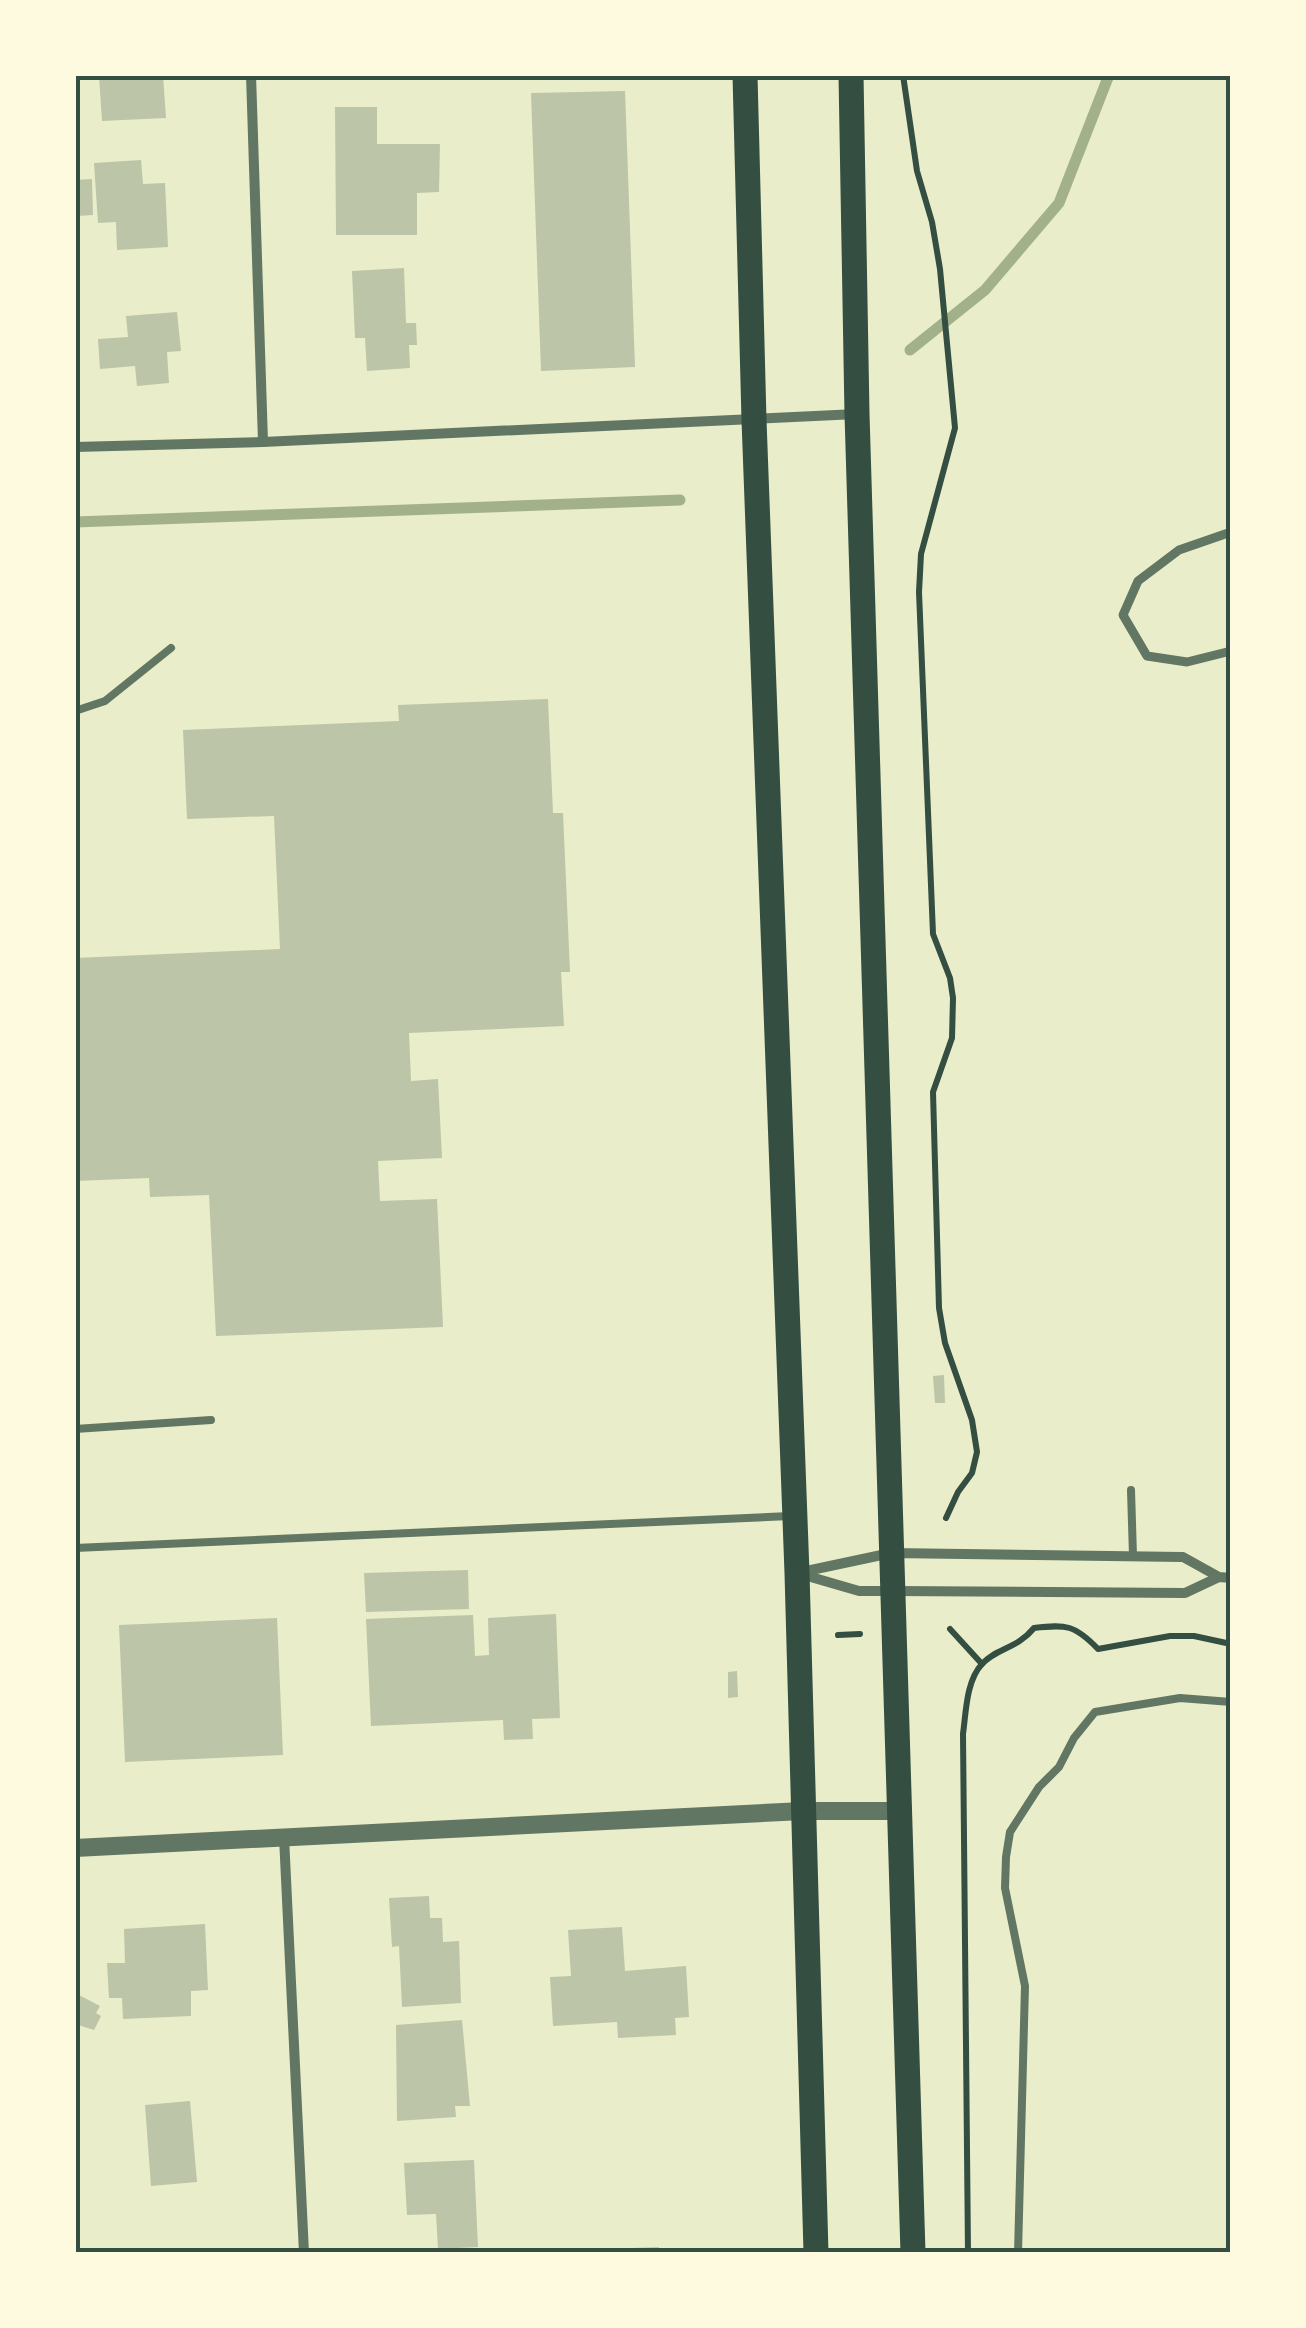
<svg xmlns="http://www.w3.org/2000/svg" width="1306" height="2328" font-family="Poppins,sans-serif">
<rect width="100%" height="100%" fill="#e9edc9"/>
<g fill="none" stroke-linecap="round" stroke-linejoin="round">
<g stroke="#a3b18a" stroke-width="11">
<path d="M 910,350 L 985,290 L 1059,203 L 1109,75"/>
<path d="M 75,522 L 680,500"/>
</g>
</g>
<g fill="#bcc5a7">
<path d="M 99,75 L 163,75 L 166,118 L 102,121 Z"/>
<path d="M 625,91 L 635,367 L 541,371 L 531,93 Z"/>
<path d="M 335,107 L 377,107 L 377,144 L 440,144 L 439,192 L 417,193 L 417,235 L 336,235 Z"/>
<path d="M 141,160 L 143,184 L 165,183 L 168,247 L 117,250 L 116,222 L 98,223 L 94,163 Z"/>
<path d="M 92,179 L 93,215 L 77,216 L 76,180 Z"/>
<path d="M 404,268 L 406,323 L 416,323 L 417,345 L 409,345 L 410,368 L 367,371 L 365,338 L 355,338 L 352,271 Z"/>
<path d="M 177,312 L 181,351 L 167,352 L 169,383 L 137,386 L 135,366 L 100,369 L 98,339 L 128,337 L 126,316 Z"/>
<path d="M 548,699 L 553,813 L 563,813 L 570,972 L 561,972 L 564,1026 L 409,1033 L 411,1081 L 438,1079 L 442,1158 L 378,1161 L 380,1201 L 437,1199 L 443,1327 L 216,1336 L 209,1195 L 150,1197 L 149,1178 L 75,1181 L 75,958 L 280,949 L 274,816 L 187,819 L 183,730 L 399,721 L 398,705 Z"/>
<path d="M 944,1375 L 945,1403 L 935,1403 L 933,1376 Z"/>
<path d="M 468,1570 L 469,1609 L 366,1612 L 364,1573 Z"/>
<path d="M 556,1614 L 560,1718 L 532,1719 L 533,1739 L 504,1740 L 503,1720 L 371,1726 L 366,1619 L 473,1615 L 475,1656 L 489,1655 L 488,1618 Z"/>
<path d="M 277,1618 L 283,1755 L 125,1762 L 119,1625 Z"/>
<path d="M 737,1671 L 738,1697 L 728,1698 L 728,1672 Z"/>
<path d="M 429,1896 L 430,1918 L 442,1918 L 443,1942 L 459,1941 L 461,2003 L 402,2007 L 399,1946 L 392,1947 L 389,1898 Z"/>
<path d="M 205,1924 L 208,1990 L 191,1991 L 191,2016 L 123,2019 L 122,1998 L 109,1998 L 107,1963 L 125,1963 L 124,1929 Z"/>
<path d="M 622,1927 L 625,1971 L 686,1966 L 689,2017 L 675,2018 L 676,2035 L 618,2038 L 617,2022 L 553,2026 L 550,1977 L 571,1976 L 568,1930 Z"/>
<path d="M 75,1993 L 100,2006 L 96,2013 L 101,2016 L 94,2030 L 75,2024 Z"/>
<path d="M 462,2020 L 470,2106 L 455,2106 L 456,2117 L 397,2121 L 396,2025 Z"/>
<path d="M 190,2101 L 197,2182 L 151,2186 L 145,2105 Z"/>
<path d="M 474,2160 L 478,2247 L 438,2249 L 436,2214 L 407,2215 L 404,2163 Z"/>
<path d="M 659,2247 L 659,2253 L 576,2253 L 576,2250 Z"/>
</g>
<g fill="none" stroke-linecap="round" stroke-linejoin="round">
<g stroke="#344e41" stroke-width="6">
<path d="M 903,75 L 917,171 L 932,222 L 940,269 L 955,428 L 921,554 L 919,592 L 933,934 L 950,978 L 953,998 L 952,1038 L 933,1092 L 939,1308 L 945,1343 L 972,1420 L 977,1452 L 972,1473 L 958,1492 L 946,1518"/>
<path d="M 950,1629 L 982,1664"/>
<path d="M 838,1635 L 860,1634"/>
<path d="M 968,2253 L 963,1734 C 966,1713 966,1681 982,1664 C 996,1648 1017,1649 1034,1628 C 1066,1624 1075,1625 1098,1649 L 1170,1636 L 1194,1636 L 1231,1644"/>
</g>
<g stroke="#617663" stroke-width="8">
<path d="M 75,711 L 105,701 L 171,648"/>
<path d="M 75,1429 L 211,1420"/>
<path d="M 1131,1490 L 1133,1556"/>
<path d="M 75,1548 L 790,1516"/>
<path d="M 1018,2253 L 1025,1986 L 1005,1888 L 1006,1857 L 1010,1832 L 1039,1787 L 1059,1767 L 1074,1738 L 1095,1712 L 1180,1698 L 1231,1702"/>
</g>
<path stroke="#617663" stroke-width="9" d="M 1231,532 L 1179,550 L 1138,581 L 1123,615 L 1147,656 L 1187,662 L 1231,651"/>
<g stroke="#617663" stroke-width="10">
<path d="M 251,75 L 263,442"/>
<path d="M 75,447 L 263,442 L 857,414"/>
<path d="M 1219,1577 L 1183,1557 L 891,1553 L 797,1573 L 859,1591 L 892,1591 L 1185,1593 L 1219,1577 L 1231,1578"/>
<path d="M 284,1837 L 304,2253"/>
</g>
<path stroke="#617663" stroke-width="18" d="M 75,1848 L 803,1811 L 900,1811"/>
<g stroke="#344e41" stroke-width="25">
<path d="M 745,75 L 754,420 L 797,1573 L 816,2253"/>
<path d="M 851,75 L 857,414 L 913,2253"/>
</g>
</g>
<rect width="1306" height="2328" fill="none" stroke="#fefae0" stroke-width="155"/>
<rect x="78" y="78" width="1150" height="2172" fill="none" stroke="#344e41" stroke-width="4"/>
</svg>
